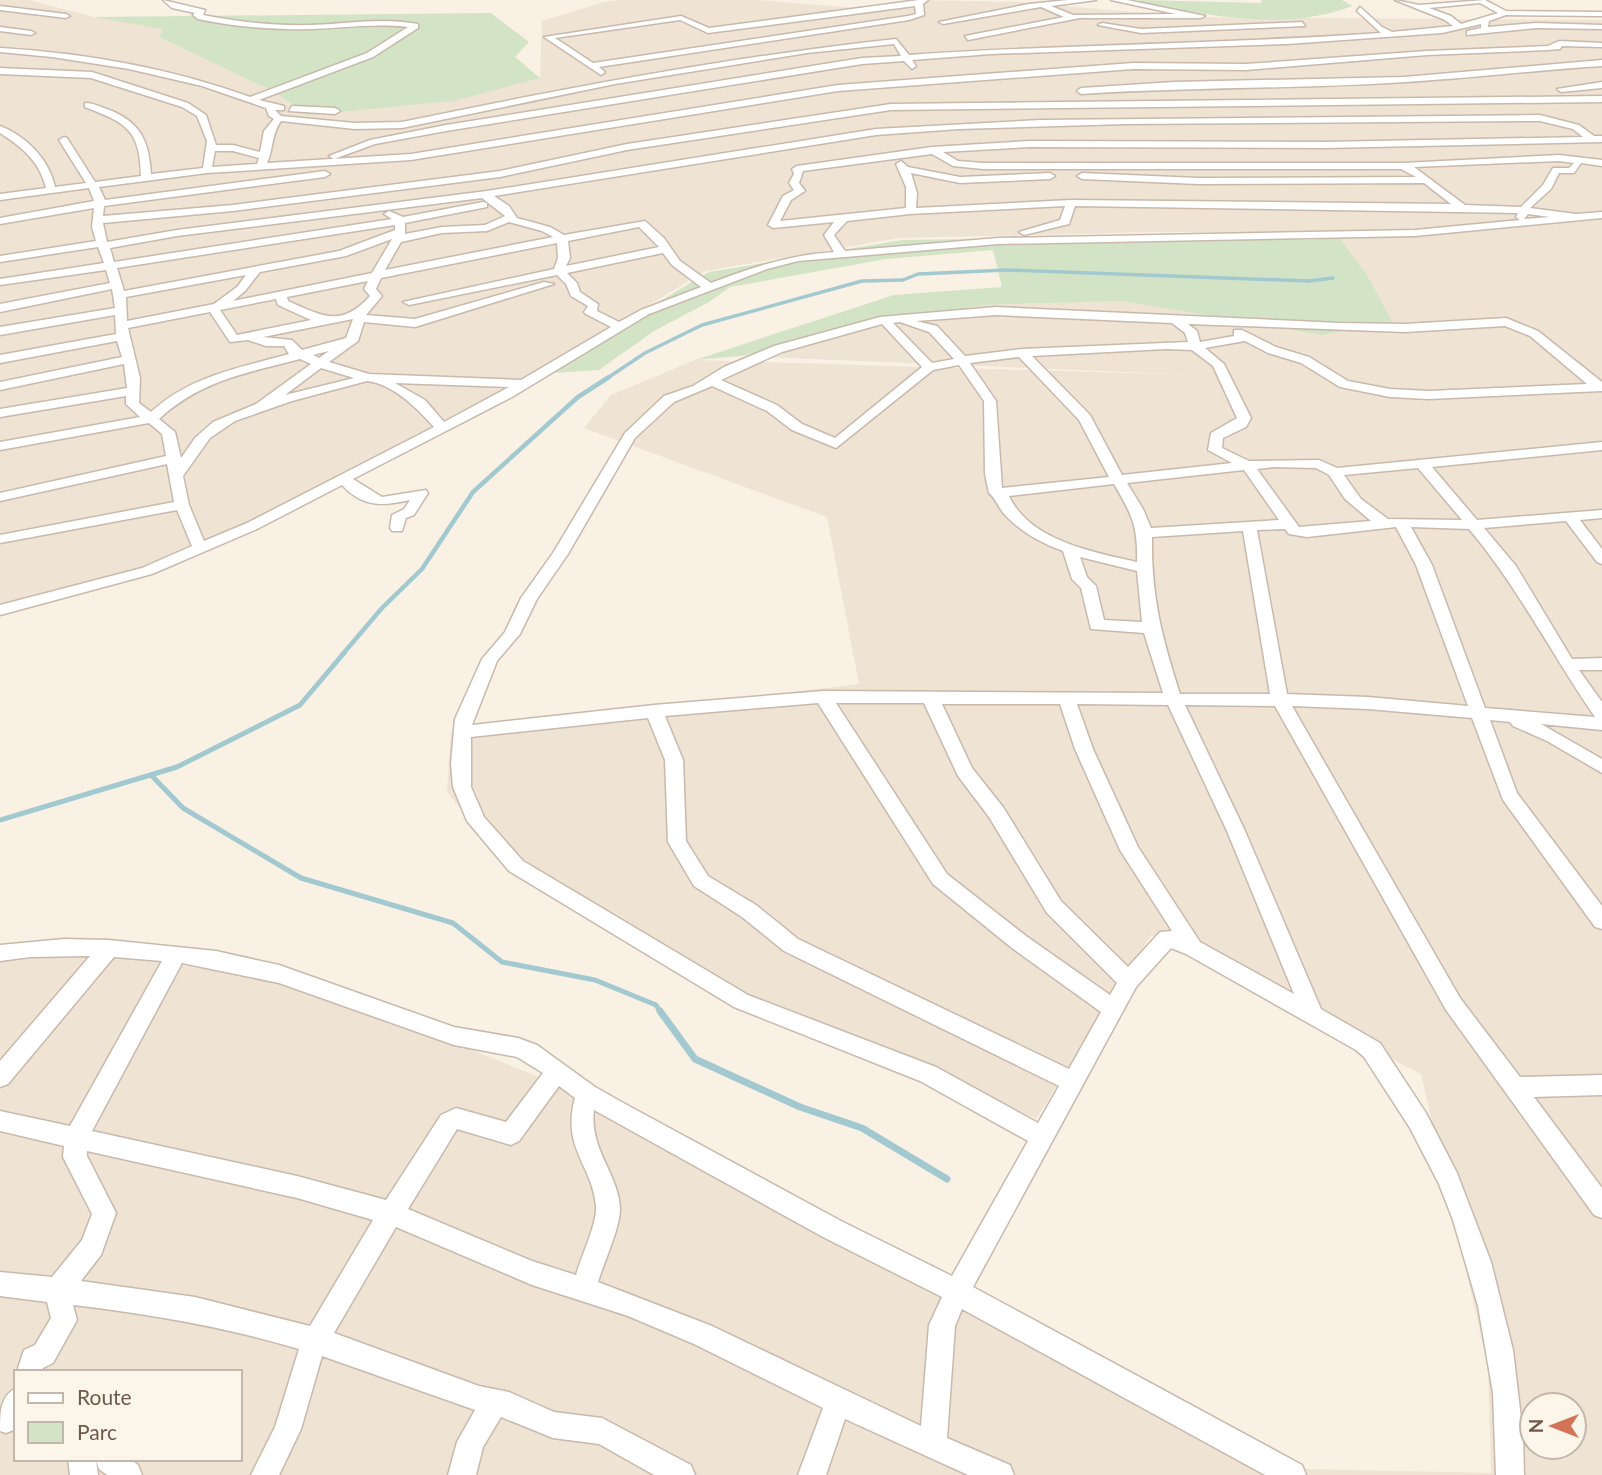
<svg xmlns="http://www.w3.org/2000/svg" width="1602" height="1475" font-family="Lato,sans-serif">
<rect width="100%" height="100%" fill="#f9f1e4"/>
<path fill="#efe3d4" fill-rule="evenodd" d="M 0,0 L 29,0 L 94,17 L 136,22 L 163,29 L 159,37 L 271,89 L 307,115 L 540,78 L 542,21 L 604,2 L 620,0 L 758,0 L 856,8 L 916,0 L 1020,2 L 1189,17 L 1602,20 L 1602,1475 L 0,1475 L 0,959 L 18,955 L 107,955 L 275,979 L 406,1023 L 534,1075 L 953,1281 L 1307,1469 L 1491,1473 L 1488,1366 L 1421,1074 L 1151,935 L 1036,1119 L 923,1062 L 902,1058 L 743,997 L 509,865 L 447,792 L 451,733 L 859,684 L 827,517 L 584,428 L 611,395 L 695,360 L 1197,375 L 740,356 L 982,305 L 1122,301 L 1322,335 L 1392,323 L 1367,275 L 1335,233 L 1152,232 L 900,238 L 705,271 L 525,381 L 252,521 L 147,567 L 0,606 ZM 16,1372 L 240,1372 L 240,1459 L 16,1459 ZM 1532,1405 L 1574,1405 L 1574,1447 L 1532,1447 Z"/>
<g fill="#d2e4c5">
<path d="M 1138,0 L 1261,3 L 1262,0 L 1342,0 L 1352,6 C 1287,32 1207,15 1141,3 Z"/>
<path d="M 491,13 L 529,42 L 515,57 L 540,78 L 453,101 L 307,115 L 275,92 L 159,37 L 163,29 L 94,17 Z"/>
<path d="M 1220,236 L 1314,240 L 1338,236 L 1367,275 L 1393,323 L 1322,335 L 1122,301 L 982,305 L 740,356 L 695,360 L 894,295 L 1002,287 L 993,250 L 886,259 L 730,287 L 709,302 L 654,331 L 599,370 L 551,373 L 562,359 L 709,272 L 902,240 Z"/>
</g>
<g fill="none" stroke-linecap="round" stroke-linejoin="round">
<path stroke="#a3c9d0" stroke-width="3.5" d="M 606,379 L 645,353 L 702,325 L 862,281 L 903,280 L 918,274 L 1007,270 L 1309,281 L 1333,278"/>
<path stroke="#a3c9d0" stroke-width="4.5" d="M 342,655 L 382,608 L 422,569 L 473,492 L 578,397 L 609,377"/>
<g stroke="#a3c9d0" stroke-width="5">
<path d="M 151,775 L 183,808 L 301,878 L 453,923 L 502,962 L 595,980 L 656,1005 L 661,1013"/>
<path d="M 0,820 L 177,767 L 300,705 L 344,653"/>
</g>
<path stroke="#a3c9d0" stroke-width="7" d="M 660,1011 L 695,1059 L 800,1107 L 862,1128 L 947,1179"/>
<defs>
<g id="minor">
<path d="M 163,0 L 205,10 L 203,15 C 239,22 274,26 310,25 C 346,24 382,17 418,24 L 418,28 L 373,57 L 259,100 L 284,106 L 284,110 L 275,110 L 281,116 L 355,123 L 402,122 C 566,88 729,57 896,39 L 909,55 C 1066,44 1224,44 1381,33 L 1357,11 L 1360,7 L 1382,27 L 1392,32 L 1453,26 L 1445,20 L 1395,0 L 1419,5 L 1485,0 L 1506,11 L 1602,12 L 1602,16 L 1506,15 L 1489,21 L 1488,27 L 1536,23 L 1602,25 L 1602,29 L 1536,28 L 1467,35 L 1467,31 L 1481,28 L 1481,24 L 1442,33 L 1287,44 L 991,54 L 912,60 L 916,66 L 912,69 L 904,61 L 862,64 L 446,131 L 375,144 L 334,159 L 329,156 L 370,140 L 446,125 L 862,58 L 901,56 L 894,44 L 807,53 L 615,84 L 402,128 L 355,129 L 281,121 C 271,135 273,152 267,163 L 411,154 L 838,85 L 1133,63 L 1246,64 L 1427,51 L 1548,46 L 1559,41 L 1602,43 L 1602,47 L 1562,46 L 1560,49 L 1548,50 L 1427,55 L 1246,70 L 1133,69 L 838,91 L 411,160 L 207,173 L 99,187 L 105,200 L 325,171 L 330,174 L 325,177 L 104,206 L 103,216 L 233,205 L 500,171 L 627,144 L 891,104 L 1602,96 L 1602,102 L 891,110 L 627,150 L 500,177 L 233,211 L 103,223 L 107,242 L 177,230 L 487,191 L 876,129 L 1041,120 L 1540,115 L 1579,125 L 1594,136 L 1602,136 L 1602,142 L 1325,148 L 1029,147 L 943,152 L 958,161 L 983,163 L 1403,163 L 1559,155 L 1602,160 L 1602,166 L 1581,163 L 1574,173 L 1559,173 L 1551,189 L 1530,208 L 1576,214 L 1602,212 L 1602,218 L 1415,236 L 998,244 L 798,261 L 767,269 L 649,314 L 512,397 L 353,479 L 382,497 L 426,490 L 428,493 L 414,515 L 406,518 L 402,531 L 392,531 L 390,528 L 392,515 L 404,509 L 410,500 C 383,506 363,508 342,485 L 257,529 L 152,574 L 0,615 L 0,605 L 142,568 L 192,546 L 177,510 L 0,543 L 0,535 L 174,502 L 167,464 L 0,501 L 0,493 L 166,456 L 162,434 L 149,423 L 0,450 L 0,442 L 140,417 L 126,404 L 126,396 L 0,417 L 0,409 L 127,388 L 124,364 L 0,390 L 0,382 L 122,357 L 117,341 L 0,363 L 0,355 L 116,334 L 115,315 L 0,335 L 0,327 L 115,308 L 112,289 L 0,312 L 0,304 L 110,283 L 106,270 L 0,285 L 0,279 L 104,263 L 98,247 L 0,262 L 0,256 L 96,241 L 92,227 L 94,208 L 0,224 L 0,218 L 94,201 L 89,188 L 0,200 L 0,194 L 46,188 C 40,162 22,147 0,133 L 0,126 C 26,136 49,159 55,187 L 86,183 L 59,140 L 64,137 L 67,138 L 95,182 L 141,176 C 140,129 126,123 85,107 L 85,103 C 94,103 103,108 112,111 C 142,124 149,143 151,174 L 203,168 L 207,141 L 197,116 L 182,107 L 91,78 L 0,74 L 0,68 L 92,72 L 188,103 L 206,115 L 216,145 L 233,145 L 260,152 L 264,131 L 274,119 L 269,116 L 266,108 L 202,86 L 129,69 L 52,57 L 0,52 L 0,48 C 85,53 170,68 250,97 L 367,53 L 408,27 C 375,23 343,28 311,29 C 273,30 235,27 198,19 L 193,15 L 195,13 L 172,8 ZM 1480,3 L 1498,13 L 1461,24 L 1451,16 L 1429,8 ZM 1540,121 L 1573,129 L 1583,137 L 1325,142 L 1029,141 L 932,147 L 797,166 L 792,169 L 794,174 L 789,183 L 794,190 L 783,196 L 768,225 L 773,228 L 834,222 L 824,235 L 834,252 C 790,255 752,267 711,283 L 680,261 L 664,238 L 645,221 L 564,235 L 550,227 L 517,218 L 509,206 L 494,196 L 876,135 L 959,129 L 1125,124 ZM 215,151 L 233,151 L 259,158 L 257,164 L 212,167 ZM 932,154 L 953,166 L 983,169 L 1401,169 L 1416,177 L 1198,178 L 1082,173 L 1077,176 L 1082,179 L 1198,184 L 1424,183 L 1451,204 L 1071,200 L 916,208 L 917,193 L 911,173 L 960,183 L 1050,179 L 1055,176 L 1050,173 L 960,177 L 908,167 L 901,161 L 896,164 L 906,187 L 906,208 L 780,221 L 791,200 L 805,191 L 799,183 L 803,171 ZM 1559,161 L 1574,163 L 1569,168 L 1553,168 L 1543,185 L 1521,207 L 1465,205 L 1414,167 ZM 482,198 L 505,216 L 485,225 L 442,227 L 405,234 L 405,223 L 487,207 L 487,203 L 483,202 L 403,217 L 389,211 L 384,214 L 392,219 L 114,262 L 110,248 L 177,236 ZM 1065,206 L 1060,220 L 1019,232 L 1024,235 L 1069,224 L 1075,206 L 1518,213 L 1516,217 L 1520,220 L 1415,230 L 998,238 L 845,251 L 834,235 L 847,221 L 910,214 ZM 1528,214 L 1550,217 L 1524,219 ZM 509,222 L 542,231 L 553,237 L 385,270 L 401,242 L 442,233 L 487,231 ZM 395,225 L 395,230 L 339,251 L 124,291 L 117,268 ZM 639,227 L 659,247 L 566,266 L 570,258 L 568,241 ZM 392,239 L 372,273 L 233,301 L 245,291 L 260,272 L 346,256 ZM 557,243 L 558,258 L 554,269 L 403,302 L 409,305 L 557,275 L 566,284 L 571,296 L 588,306 L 584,312 L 586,314 L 611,327 L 521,380 L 369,374 L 329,362 L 358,341 L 364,322 L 415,327 L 554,284 L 544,282 L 415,319 L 366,315 L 382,296 L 376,289 L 381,278 ZM 663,253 L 672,265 L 701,287 L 641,310 L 619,322 L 597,311 L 598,304 L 580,292 L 577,283 L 567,273 ZM 246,275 L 237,287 L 214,304 L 127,321 L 126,297 ZM 368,281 L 364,289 L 370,296 C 341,328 322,316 288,301 L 287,297 ZM 276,299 L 278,305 L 311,320 L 237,335 L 220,310 ZM 210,312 L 230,342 L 248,340 L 266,346 L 284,346 L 289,354 C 239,368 190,376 151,412 L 139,403 L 140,378 L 128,328 ZM 353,319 L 346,338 L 302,350 L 292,340 L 263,337 ZM 329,351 L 319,358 L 313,355 ZM 300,359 L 311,364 L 256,404 L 213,422 L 195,438 L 181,458 L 175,432 L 159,419 C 201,380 247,373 300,359 ZM 321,368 L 354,378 L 285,395 ZM 367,381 C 393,384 417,408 434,427 L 247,523 L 204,541 L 189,505 L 183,476 L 210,438 L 235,421 L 292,401 ZM 395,383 L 509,387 L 444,422 L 425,400 Z"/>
<path d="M 919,0 L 928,0 L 923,4 L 924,15 L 909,20 L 599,67 L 605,72 L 601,75 L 544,37 L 681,16 L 709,28 ZM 915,6 L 916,14 L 908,16 L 593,63 L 555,38 L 680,20 L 708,33 Z"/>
<path d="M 1068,0 L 1096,0 L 1051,6 L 1073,15 L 1176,14 L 1111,0 L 1127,0 L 1205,16 L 1201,18 L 1080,18 L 968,40 L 965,36 L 1064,17 L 1041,7 L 943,24 L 939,22 L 1029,4 Z"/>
<path d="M 0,6 L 66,14 L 70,16 L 66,18 L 0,10 Z"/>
<path d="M 1302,22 L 1305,26 L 1141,33 L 1098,25 L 1102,23 L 1141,29 Z"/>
<path d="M 0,27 L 31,31 L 35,33 L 31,35 L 0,31 Z"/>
<path d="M 1602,60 L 1602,66 C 1538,70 1472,78 1406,82 C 1298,89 1189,87 1081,94 L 1077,91 L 1081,88 L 1174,82 L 1404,77 Z"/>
<path d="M 1602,82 L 1602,88 L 1561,92 L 1557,89 Z"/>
<path d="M 292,106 L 335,108 L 340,111 L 335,114 L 289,111 Z"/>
<path d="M 996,307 L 1339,323 L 1405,324 L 1506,318 L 1538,331 L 1602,382 L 1602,391 L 1429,399 L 1390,397 L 1340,387 L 1301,363 L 1268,353 L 1245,341 L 1205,348 L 1224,364 L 1251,418 L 1246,427 L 1223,438 L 1222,448 L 1249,461 L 1319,460 L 1337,468 L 1602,442 L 1602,450 L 1432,467 L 1477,520 L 1602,510 L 1602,518 L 1580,520 L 1602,549 L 1602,564 L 1597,562 L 1566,521 L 1484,528 L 1516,566 L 1572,659 L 1602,658 L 1602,670 L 1579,670 L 1602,702 L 1602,730 L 1541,724 L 1602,759 L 1602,773 L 1547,741 L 1513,726 L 1510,722 L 1490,720 L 1517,793 L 1602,906 L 1602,929 L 1595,927 L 1503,800 L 1472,718 L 1368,709 L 1292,706 L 1460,998 L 1520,1077 L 1602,1075 L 1602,1095 L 1534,1097 L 1602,1188 L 1602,1218 L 1594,1215 L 1446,1010 L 1275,706 L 1185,705 L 1245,831 L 1321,1009 L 1380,1043 L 1426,1113 L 1457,1173 L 1491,1262 L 1513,1350 L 1523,1435 L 1524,1475 L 1496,1475 L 1493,1393 L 1478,1306 L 1453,1220 L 1439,1184 L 1410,1128 L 1364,1057 L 1356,1050 L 1186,954 L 1171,948 L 1136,987 L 973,1287 L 1302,1465 L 1306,1475 L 1265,1475 L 962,1309 L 955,1326 L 947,1438 L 1010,1465 L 1014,1475 L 968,1475 L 845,1419 L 826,1475 L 798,1475 L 823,1408 L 694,1344 L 628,1316 L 532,1285 L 396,1227 L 334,1333 L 479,1386 L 509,1392 L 554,1412 L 602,1418 L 691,1465 L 695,1475 L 654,1475 L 599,1444 L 553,1438 L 501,1417 L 483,1447 L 476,1475 L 448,1475 L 457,1442 L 475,1410 L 322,1356 L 301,1429 L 279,1475 L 251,1475 L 275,1427 L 299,1349 C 225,1327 150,1314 73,1305 L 77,1320 L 53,1363 L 43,1368 L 41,1372 L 16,1374 L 24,1350 L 35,1345 L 51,1318 L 47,1302 L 0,1296 L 0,1272 L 52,1277 L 82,1240 L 92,1214 L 63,1157 L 64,1146 L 0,1131 L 0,1111 L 70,1126 L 162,961 L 114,957 L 8,1084 L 0,1087 L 0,1061 L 90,956 L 30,957 L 0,961 L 0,945 L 64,939 L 109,940 L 216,951 L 279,965 L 454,1027 L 518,1038 L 537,1045 L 595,1087 L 627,1105 L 841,1221 L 952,1276 L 1028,1141 L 920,1081 L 734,1007 L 509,871 L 467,821 L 453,787 L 451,763 L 455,719 L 482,659 L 505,632 L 521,598 L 553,553 L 625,433 L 664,396 L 693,386 L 724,367 L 774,346 L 880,317 ZM 996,315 L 1172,323 L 1185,333 L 1188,342 L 1022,349 L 965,356 L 937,326 L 916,321 ZM 900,322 L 929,332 L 954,359 L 932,363 L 893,323 ZM 882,324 L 922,367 L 835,438 L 802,424 L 777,405 L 721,380 L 782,352 ZM 1188,324 L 1405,332 L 1505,326 L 1530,336 L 1587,384 L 1429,391 L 1390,389 L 1348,381 L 1309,357 L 1276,347 L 1242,330 L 1234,330 L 1234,336 L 1200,342 L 1197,331 ZM 1166,349 L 1192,350 L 1213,366 L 1237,418 L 1211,433 L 1208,450 L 1232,463 L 1122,475 L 1090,415 L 1032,356 ZM 1019,357 L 1079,420 L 1109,477 L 1002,488 L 996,401 L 970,363 ZM 959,365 L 984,401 L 985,474 L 989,493 C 996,499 998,507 1005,515 C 1021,532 1041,543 1063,551 L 1072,579 L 1081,588 L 1091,629 L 1144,633 L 1163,693 L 823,691 L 654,705 L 472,725 L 497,661 L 520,634 L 537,599 L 568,554 L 635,438 L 674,402 L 712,386 L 767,411 L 792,430 L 836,448 L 933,370 ZM 1273,467 L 1316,468 L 1329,475 L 1345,499 L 1371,521 L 1299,527 L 1257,469 ZM 1418,468 L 1462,520 L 1388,519 L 1361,499 L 1344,475 ZM 1244,470 L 1279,520 L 1151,528 L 1143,509 L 1127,483 ZM 1114,484 C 1132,515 1138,526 1137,562 C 1093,552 1030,541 1009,496 ZM 1396,527 L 1416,565 L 1468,706 L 1368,697 L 1287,694 L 1257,530 L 1285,529 L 1289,534 L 1307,537 ZM 1411,527 L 1469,529 C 1518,587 1552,655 1595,717 L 1485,708 L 1432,565 ZM 1243,531 L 1270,694 L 1180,694 C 1162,638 1151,596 1152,537 ZM 1080,557 L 1137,571 L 1142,622 L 1104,620 L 1096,586 L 1087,577 ZM 818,703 L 933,884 L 1012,948 L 1101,1012 L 1069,1069 L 798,939 L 756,905 L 708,876 L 686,841 L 683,760 L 665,716 ZM 836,703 L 924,703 L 958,776 L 989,817 L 1047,913 L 1117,983 L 1110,995 L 1026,936 L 947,874 ZM 942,704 L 1060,704 L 1075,749 L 1120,850 L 1172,931 L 1160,932 L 1128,967 L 1061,901 L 1003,807 L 972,768 ZM 1077,704 L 1168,705 L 1227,831 L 1294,994 L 1200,942 L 1138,847 L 1093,749 ZM 648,718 L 665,760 L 668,842 L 694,886 L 742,917 L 784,951 L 1059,1086 L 1038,1123 L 936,1067 L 748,995 L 523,861 L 484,817 L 471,787 L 471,737 ZM 182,963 L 279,983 L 454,1045 L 517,1057 L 543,1073 L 506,1122 L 456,1108 L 441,1115 L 386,1200 L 297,1176 L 92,1131 ZM 559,1086 L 575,1098 C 561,1149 593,1165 596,1207 C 597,1224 581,1257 576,1275 L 532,1261 L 408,1209 L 457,1129 L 511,1145 L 519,1141 ZM 594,1110 L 823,1237 L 942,1297 L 929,1325 L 921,1426 L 712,1326 L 598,1282 C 604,1262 620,1228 620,1209 C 619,1174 589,1150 594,1110 ZM 87,1151 L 297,1198 L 373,1220 L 310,1326 L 195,1297 L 81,1281 L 101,1255 L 116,1213 L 87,1156 Z"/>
<path d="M 16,1388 L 16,1429 L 6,1433 L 0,1431 C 0,1413 0,1396 16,1388 Z"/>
<path d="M 68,1459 L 130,1459 L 138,1465 L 142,1475 L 107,1475 L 99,1469 L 96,1460 L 98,1475 L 70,1475 Z"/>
</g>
</defs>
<use href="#minor" stroke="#c8b9ac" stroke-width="3"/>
<use href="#minor" fill="#fff" fill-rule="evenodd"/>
</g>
<rect x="14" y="1370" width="228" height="91" fill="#fcf5ea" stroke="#c3b7ab" stroke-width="2"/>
<rect x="28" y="1393" width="35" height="10" fill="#ffffff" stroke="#c3b7ab" stroke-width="2"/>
<text x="77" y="1405" font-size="21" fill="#6e594d">Route</text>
<rect x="28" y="1422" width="35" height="21" fill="#d2e4c5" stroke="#c3b7ab" stroke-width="2"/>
<text x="77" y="1440" font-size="21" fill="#6e594d">Parc</text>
<g transform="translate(1553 1426) rotate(270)"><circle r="33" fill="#fcf5ea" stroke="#c3b7ab" stroke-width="2"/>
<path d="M0-5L12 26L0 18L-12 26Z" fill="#d37459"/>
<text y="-10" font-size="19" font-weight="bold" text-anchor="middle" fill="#6e594d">N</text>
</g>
</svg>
